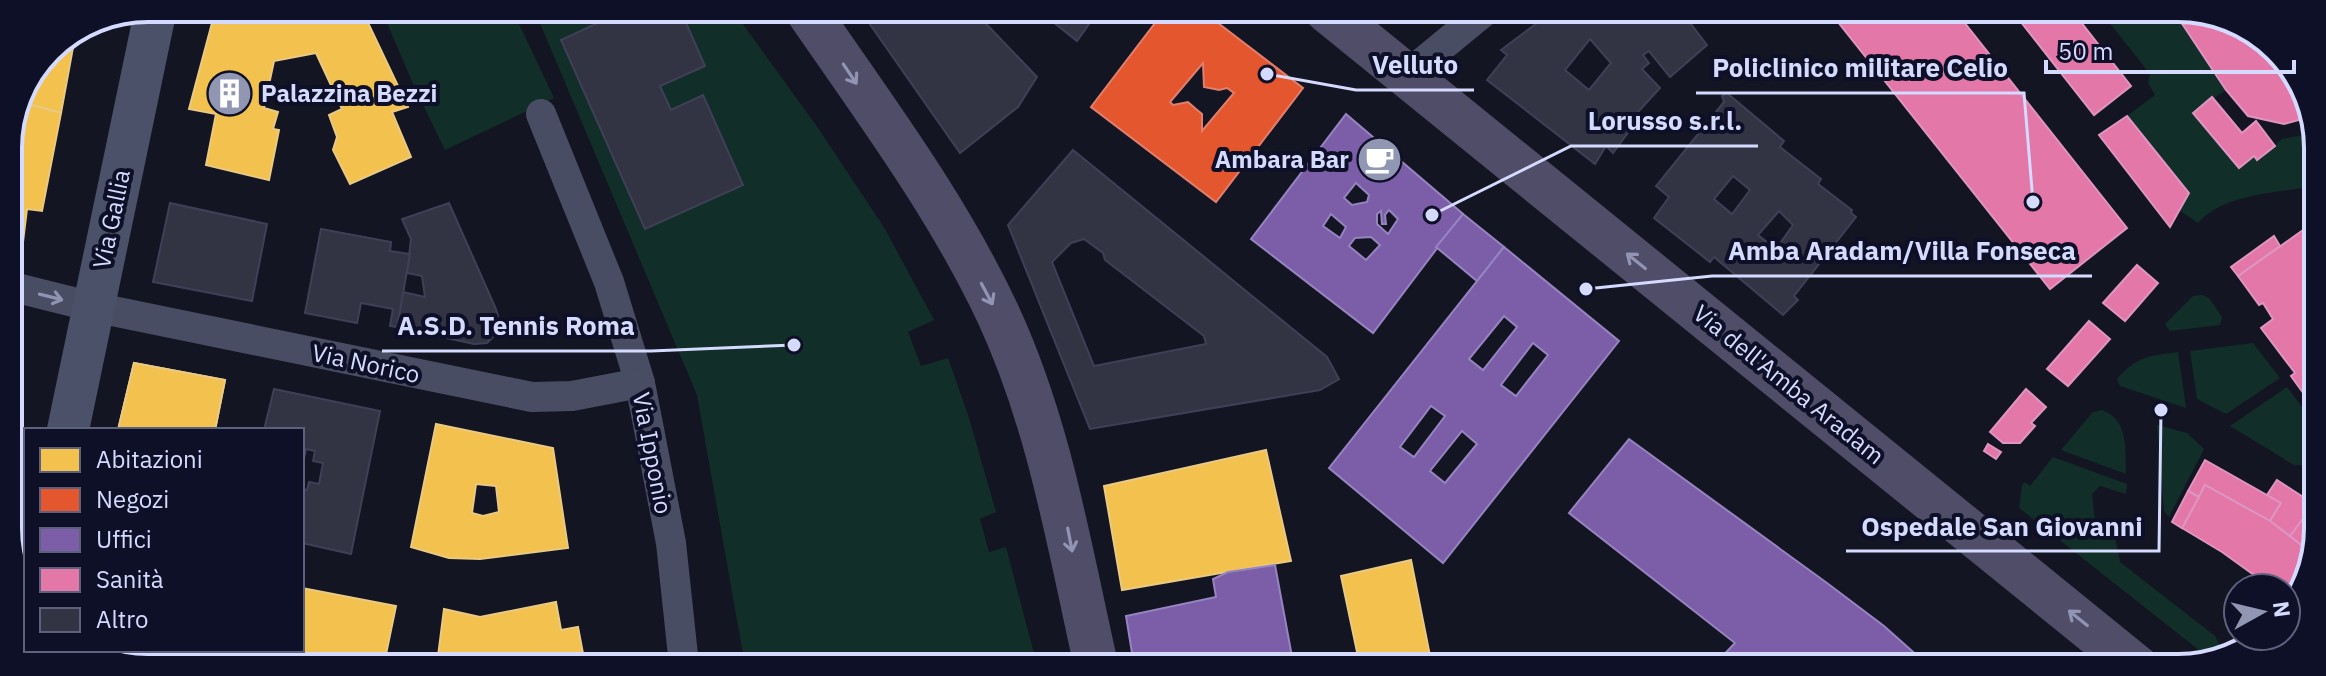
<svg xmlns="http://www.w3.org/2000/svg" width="2326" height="676" font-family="'IBM Plex Sans',sans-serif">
<rect width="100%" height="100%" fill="#141522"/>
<g fill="#112f28">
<path d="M 381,9 L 512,9 L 554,98 L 445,150 L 414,86 Z"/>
<path d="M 534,9 L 732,9 L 818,128 L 885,229 L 934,320 L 908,332 L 921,366 L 948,358 L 969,418 L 996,512 L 980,519 L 989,552 L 1006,547 L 1037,665 L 745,665 L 697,395 Z"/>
<path d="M 2101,12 L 2175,13 L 2226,90 L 2193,113 L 2239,168 L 2254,156 L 2257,160 L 2282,139 L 2315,133 L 2315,186 C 2278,193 2225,193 2198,223 L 2179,210 L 2189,193 L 2127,116 L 2155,95 L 2148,83 L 2150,74 Z"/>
<path d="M 2202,295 L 2209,298 L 2222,317 L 2220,325 L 2170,331 L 2165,324 L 2193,296 Z"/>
<path d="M 2253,343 L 2280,378 L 2226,414 L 2197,399 L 2190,351 Z"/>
<path d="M 2178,352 L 2186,408 L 2120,386 L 2117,379 C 2137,356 2149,356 2178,352 Z"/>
<path d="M 2287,387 L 2314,423 L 2314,465 L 2294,465 L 2230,426 Z"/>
<path d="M 2102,410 C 2129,420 2125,449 2126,474 L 2061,450 L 2093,412 Z"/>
<path d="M 2157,425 L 2187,433 L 2204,449 L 2169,517 L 2164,511 Z"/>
<path d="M 2053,457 L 2127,484 L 2126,494 L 2100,486 L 2092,494 L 2095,522 L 2115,537 L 2120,562 L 2215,636 L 2223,652 L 2209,658 L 2019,508 L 2022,485 L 2025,482 L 2030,486 Z"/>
</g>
<g fill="#f2c14e" stroke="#e9c983" stroke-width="2" fill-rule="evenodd">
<path d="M 216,8 L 361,8 L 408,107 L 392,112 L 411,157 L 350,184 L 333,150 L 337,137 L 329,115 L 342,109 L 316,53 L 274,61 L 264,108 L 278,112 L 273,129 L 279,130 L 269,180 L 206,165 L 216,114 L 189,109 Z"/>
<path d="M 76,31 L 61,113 L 25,103 L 49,49 Z"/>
<path d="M 25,103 L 61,113 L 42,211 L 27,209 L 23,242 L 9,239 L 8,140 Z"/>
<path d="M 134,363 L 225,380 L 215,430 L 118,430 ZM 163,405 L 175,407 L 173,420 L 161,418 Z"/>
<path d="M 134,363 L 225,380 L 215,430 L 118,430 Z"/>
<path d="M 436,424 L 553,448 L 568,548 L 480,559 L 449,558 L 411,547 ZM 476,484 L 496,486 L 499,512 L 483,516 L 472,513 Z"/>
<path d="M 1266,450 L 1291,561 L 1122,590 L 1104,486 Z"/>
<path d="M 1411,560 L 1432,666 L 1360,666 L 1341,576 Z"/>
<path d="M 302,588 L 396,606 L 384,664 L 277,664 L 244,657 L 246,650 L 302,650 Z"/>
<path d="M 556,602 L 561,630 L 578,627 L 585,664 L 437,664 L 444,609 L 480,617 Z"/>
<path d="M 107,650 L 192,650 L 189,663 L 174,663 Z"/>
</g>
<path fill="#e4572e" stroke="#e07f6d" stroke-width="2" fill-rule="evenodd" d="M 1165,10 L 1201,10 L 1303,88 L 1216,202 L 1091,107 ZM 1203,63 L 1204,87 L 1219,90 L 1227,88 L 1234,93 L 1202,131 L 1202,114 L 1196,109 L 1188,102 L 1173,105 L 1170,102 Z"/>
<g fill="#7b5ea7" stroke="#9684c1" stroke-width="2" fill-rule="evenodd">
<path d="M 1346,114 L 1463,214 L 1373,333 L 1251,239 ZM 1356,183 L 1369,195 L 1367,202 L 1352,205 L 1344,198 ZM 1389,210 L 1398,219 L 1388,234 L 1377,224 L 1377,214 L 1381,211 L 1382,224 L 1386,224 L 1385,215 ZM 1331,214 L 1346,227 L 1340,238 L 1323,226 ZM 1371,237 L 1380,245 L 1366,260 L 1349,246 L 1355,238 Z"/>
<path d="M 1463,214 L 1504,247 L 1477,281 L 1436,247 Z"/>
<path d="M 1504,247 L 1619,341 L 1443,563 L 1329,468 ZM 1504,316 L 1517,327 L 1483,370 L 1469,359 ZM 1533,343 L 1548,355 L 1516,396 L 1501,385 ZM 1431,406 L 1445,416 L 1414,457 L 1400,447 ZM 1462,431 L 1477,444 L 1445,483 L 1430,471 Z"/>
<path d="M 1629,439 L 1827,583 L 1884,626 L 1930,667 L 1712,667 L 1735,643 L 1569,513 Z"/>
<path d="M 1275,565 L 1293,662 L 1290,666 L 1134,665 L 1126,616 L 1216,597 L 1213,579 L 1228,572 Z"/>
</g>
<g fill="#e377a8" stroke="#df95c2" stroke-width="2">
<path d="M 1830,12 L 1956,12 L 2127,228 L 2050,289 Z"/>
<path d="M 2013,12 L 2073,12 L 2131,86 L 2094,115 Z"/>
<path d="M 2175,13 L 2213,13 L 2283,55 L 2313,116 L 2284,124 L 2248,116 L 2226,90 Z"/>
<path d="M 2212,97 L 2242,133 L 2256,121 L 2275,146 L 2257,160 L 2254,156 L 2239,168 L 2193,113 Z"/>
<path d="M 2127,116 L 2189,193 L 2170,227 L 2099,135 Z"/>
<path d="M 2306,228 L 2315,241 L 2314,408 L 2291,376 L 2295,373 L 2261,328 L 2273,319 L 2263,303 L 2259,305 L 2238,276 Z"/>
<path d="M 2274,236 L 2280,246 L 2238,276 L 2231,267 Z"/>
<path d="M 2137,265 L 2158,283 L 2125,321 L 2103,303 Z"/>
<path d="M 2089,321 L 2110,339 L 2068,386 L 2047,369 Z"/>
<path d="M 2026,389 L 2046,407 L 2031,423 L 2035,426 L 2020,443 L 2003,443 L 1990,432 Z"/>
<path d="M 1988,444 L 2001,452 L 1996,459 L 1984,451 Z"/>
<path d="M 2205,460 L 2281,503 L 2270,521 L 2205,485 L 2199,497 L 2188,491 Z"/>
<path d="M 2277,480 L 2314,504 L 2314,520 L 2306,515 L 2290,536 L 2270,521 L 2281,503 L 2267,495 Z"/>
<path d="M 2205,485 L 2270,521 L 2313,554 L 2313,563 L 2286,607 L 2286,588 L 2272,588 L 2222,552 L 2182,528 Z"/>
<path d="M 2188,491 L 2199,497 L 2182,528 L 2172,522 Z"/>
<path d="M 2306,515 L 2314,520 L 2313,554 L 2290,536 Z"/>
</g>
<g fill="#323444" stroke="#3f4057" stroke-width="2" fill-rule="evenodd">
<path d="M 628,9 L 631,9 L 636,22 L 666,9 L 680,9 L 705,66 L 660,86 L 671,110 L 703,95 L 743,185 L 645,229 L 561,40 Z"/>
<path d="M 860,10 L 973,10 L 1037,77 L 1018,107 L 960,153 Z"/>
<path d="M 1038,10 L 1099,10 L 1077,41 Z"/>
<path d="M 1553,11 L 1681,11 L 1707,45 L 1670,77 L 1649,51 L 1643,55 L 1649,63 L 1642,69 L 1660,88 L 1626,125 L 1630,130 L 1613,153 L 1606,146 L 1595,164 L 1487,80 L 1507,55 L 1501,50 ZM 1590,39 L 1611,63 L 1589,90 L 1565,70 Z"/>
<path d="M 1727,93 L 1784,141 L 1780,147 L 1821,179 L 1818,184 L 1852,210 L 1851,213 L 1856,217 L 1794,296 L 1798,300 L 1783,315 L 1714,257 L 1710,262 L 1654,218 L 1669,197 L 1656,186 L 1724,102 L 1722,96 ZM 1733,176 L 1750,190 L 1732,214 L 1714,199 ZM 1779,211 L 1793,225 L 1776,249 L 1758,235 Z"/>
<path d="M 1073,150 L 1327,357 L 1339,379 L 1320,390 L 1090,429 L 1008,225 ZM 1084,239 L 1103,253 L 1105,260 L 1204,336 L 1206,344 L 1094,366 L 1052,262 L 1071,243 Z"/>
<path d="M 170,203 L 267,224 L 252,301 L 153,282 Z"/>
<path d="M 449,203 L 496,309 L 500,323 L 496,334 L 487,343 L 474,344 L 397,327 L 403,292 L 425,297 L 422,276 L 407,273 L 411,239 L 402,219 Z"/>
<path d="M 321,229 L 391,242 L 390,251 L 410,254 L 397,327 L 390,326 L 393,309 L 361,303 L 357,323 L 305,313 Z"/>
<path d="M 9,333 L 22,336 L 10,396 Z"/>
<path d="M 274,389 L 380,411 L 351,554 L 302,543 L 302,489 L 307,490 L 309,482 L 319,484 L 323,463 L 313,461 L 315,451 L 306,449 L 302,468 L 302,430 L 264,430 Z"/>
</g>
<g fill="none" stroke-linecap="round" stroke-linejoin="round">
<g stroke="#484d63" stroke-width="30">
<path d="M 1407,75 L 1485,11"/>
<path d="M 541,114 L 609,282 L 640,383 L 671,543 L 684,665"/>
<path d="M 9,286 L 93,307 L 532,397 L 572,396 L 640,383"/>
</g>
<path stroke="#4b5169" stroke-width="42" d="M 68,430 L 156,8"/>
<g stroke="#504d69" stroke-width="44">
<path d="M 806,9 C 874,108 947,205 998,314 C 1050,426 1069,546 1096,665"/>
<path d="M 1327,11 L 2138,668"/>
</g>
</g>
<defs><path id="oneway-shaft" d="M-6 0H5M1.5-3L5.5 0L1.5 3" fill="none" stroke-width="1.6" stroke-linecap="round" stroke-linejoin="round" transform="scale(2)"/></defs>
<g stroke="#9294b4">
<use href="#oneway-shaft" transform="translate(850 74) rotate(56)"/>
<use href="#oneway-shaft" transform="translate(1636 261) rotate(-141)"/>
<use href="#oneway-shaft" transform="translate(987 294) rotate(62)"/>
<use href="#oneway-shaft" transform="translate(1070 540) rotate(79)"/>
<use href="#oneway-shaft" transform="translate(2078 618) rotate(-141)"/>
</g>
<use stroke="#8e94b1" href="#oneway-shaft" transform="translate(51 297) rotate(14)"/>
<defs>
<symbol id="building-disc" viewBox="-11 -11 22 22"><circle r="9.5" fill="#9196b2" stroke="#0e1028"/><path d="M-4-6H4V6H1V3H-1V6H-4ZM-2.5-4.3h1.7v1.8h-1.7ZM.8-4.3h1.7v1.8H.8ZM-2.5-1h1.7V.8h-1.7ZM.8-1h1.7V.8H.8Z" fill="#fff"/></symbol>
<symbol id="cafe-disc" viewBox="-11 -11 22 22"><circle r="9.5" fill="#9196b2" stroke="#0e1028"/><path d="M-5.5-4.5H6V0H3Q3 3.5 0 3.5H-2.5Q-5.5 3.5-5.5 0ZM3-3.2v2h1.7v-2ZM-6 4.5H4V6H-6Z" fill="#fff"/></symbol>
</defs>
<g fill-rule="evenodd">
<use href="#building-disc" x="204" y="68" width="51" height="51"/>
<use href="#cafe-disc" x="1354" y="134" width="51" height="51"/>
</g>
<g text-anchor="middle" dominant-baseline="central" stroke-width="8" stroke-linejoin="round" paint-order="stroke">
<g font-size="24" font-weight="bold" fill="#d5dbff" stroke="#0e1028" text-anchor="start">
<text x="261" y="93">Palazzina Bezzi</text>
<text x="1349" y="159" text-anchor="end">Ambara Bar</text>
</g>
<g font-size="24" fill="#d5dbff" stroke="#0e1028">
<text transform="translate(111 219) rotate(-78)">Via Gallia</text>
<text transform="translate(366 363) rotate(12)">Via Norico</text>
<text transform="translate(1789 384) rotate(39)">Via dell'Amba Aradam</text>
<text transform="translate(653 453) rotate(79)">Via Ipponio</text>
</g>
</g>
<path d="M0 0H2326V676H0ZM148 22H2178A126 126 0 0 1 2304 148V528A126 126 0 0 1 2178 654H148A126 126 0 0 1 22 528V148A126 126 0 0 1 148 22Z" fill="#0e1028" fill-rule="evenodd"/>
<path fill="none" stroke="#d5dbff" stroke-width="4" d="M148 22H2178A126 126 0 0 1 2304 148V528A126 126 0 0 1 2178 654H148A126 126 0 0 1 22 528V148A126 126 0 0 1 148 22Z"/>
<path fill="none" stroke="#d5dbff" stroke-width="3" d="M1267 74L1356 90H1474M2033 202L2024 93H1696M1432 215L1571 146H1758M1586 289L1712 276H2092M794 345L651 351H382M2161 410L2159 551H1846"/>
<g fill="#d5dbff" stroke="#0e1028" stroke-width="3">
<circle cx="1267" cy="74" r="8"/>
<circle cx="2033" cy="202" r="8"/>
<circle cx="1432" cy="215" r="8"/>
<circle cx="1586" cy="289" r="8"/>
<circle cx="794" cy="345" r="8"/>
<circle cx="2161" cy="410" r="8"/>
</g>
<g font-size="26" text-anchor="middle" font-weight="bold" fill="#d5dbff" stroke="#0e1028" stroke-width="8" stroke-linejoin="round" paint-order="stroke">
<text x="1415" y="74">Velluto</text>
<text x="1860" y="77">Policlinico militare Celio</text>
<text x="1665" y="130">Lorusso s.r.l.</text>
<text x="1902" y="260">Amba Aradam/Villa Fonseca</text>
<text x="516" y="335">A.S.D. Tennis Roma</text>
<text x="2002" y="536">Ospedale San Giovanni</text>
</g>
<rect x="24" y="428" width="280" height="224" fill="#0e1028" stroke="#5e617e" stroke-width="2"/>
<rect x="40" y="448" width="40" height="24" fill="#f2c14e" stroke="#5e617e" stroke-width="2"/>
<text x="96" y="468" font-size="24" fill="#d5dbff">Abitazioni</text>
<rect x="40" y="488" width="40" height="24" fill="#e4572e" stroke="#5e617e" stroke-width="2"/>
<text x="96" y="508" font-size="24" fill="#d5dbff">Negozi</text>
<rect x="40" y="528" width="40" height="24" fill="#7b5ea7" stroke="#5e617e" stroke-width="2"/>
<text x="96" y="548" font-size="24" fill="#d5dbff">Uffici</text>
<rect x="40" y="568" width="40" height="24" fill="#e377a8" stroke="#5e617e" stroke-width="2"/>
<text x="96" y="588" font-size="24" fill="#d5dbff">Sanità</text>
<rect x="40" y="608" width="40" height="24" fill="#323444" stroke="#5e617e" stroke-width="2"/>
<text x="96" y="628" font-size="24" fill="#d5dbff">Altro</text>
<g transform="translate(2262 612) rotate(82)"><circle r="38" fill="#0e1028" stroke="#5e617e" stroke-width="2"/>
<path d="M0-6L14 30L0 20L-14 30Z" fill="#9196b2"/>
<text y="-12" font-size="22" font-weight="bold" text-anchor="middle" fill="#d5dbff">N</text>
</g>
<path d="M2046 60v12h248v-12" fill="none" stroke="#d5dbff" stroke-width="4"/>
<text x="2058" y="60" font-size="24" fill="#d5dbff" stroke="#0e1028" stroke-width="6" paint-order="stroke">50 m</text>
</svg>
